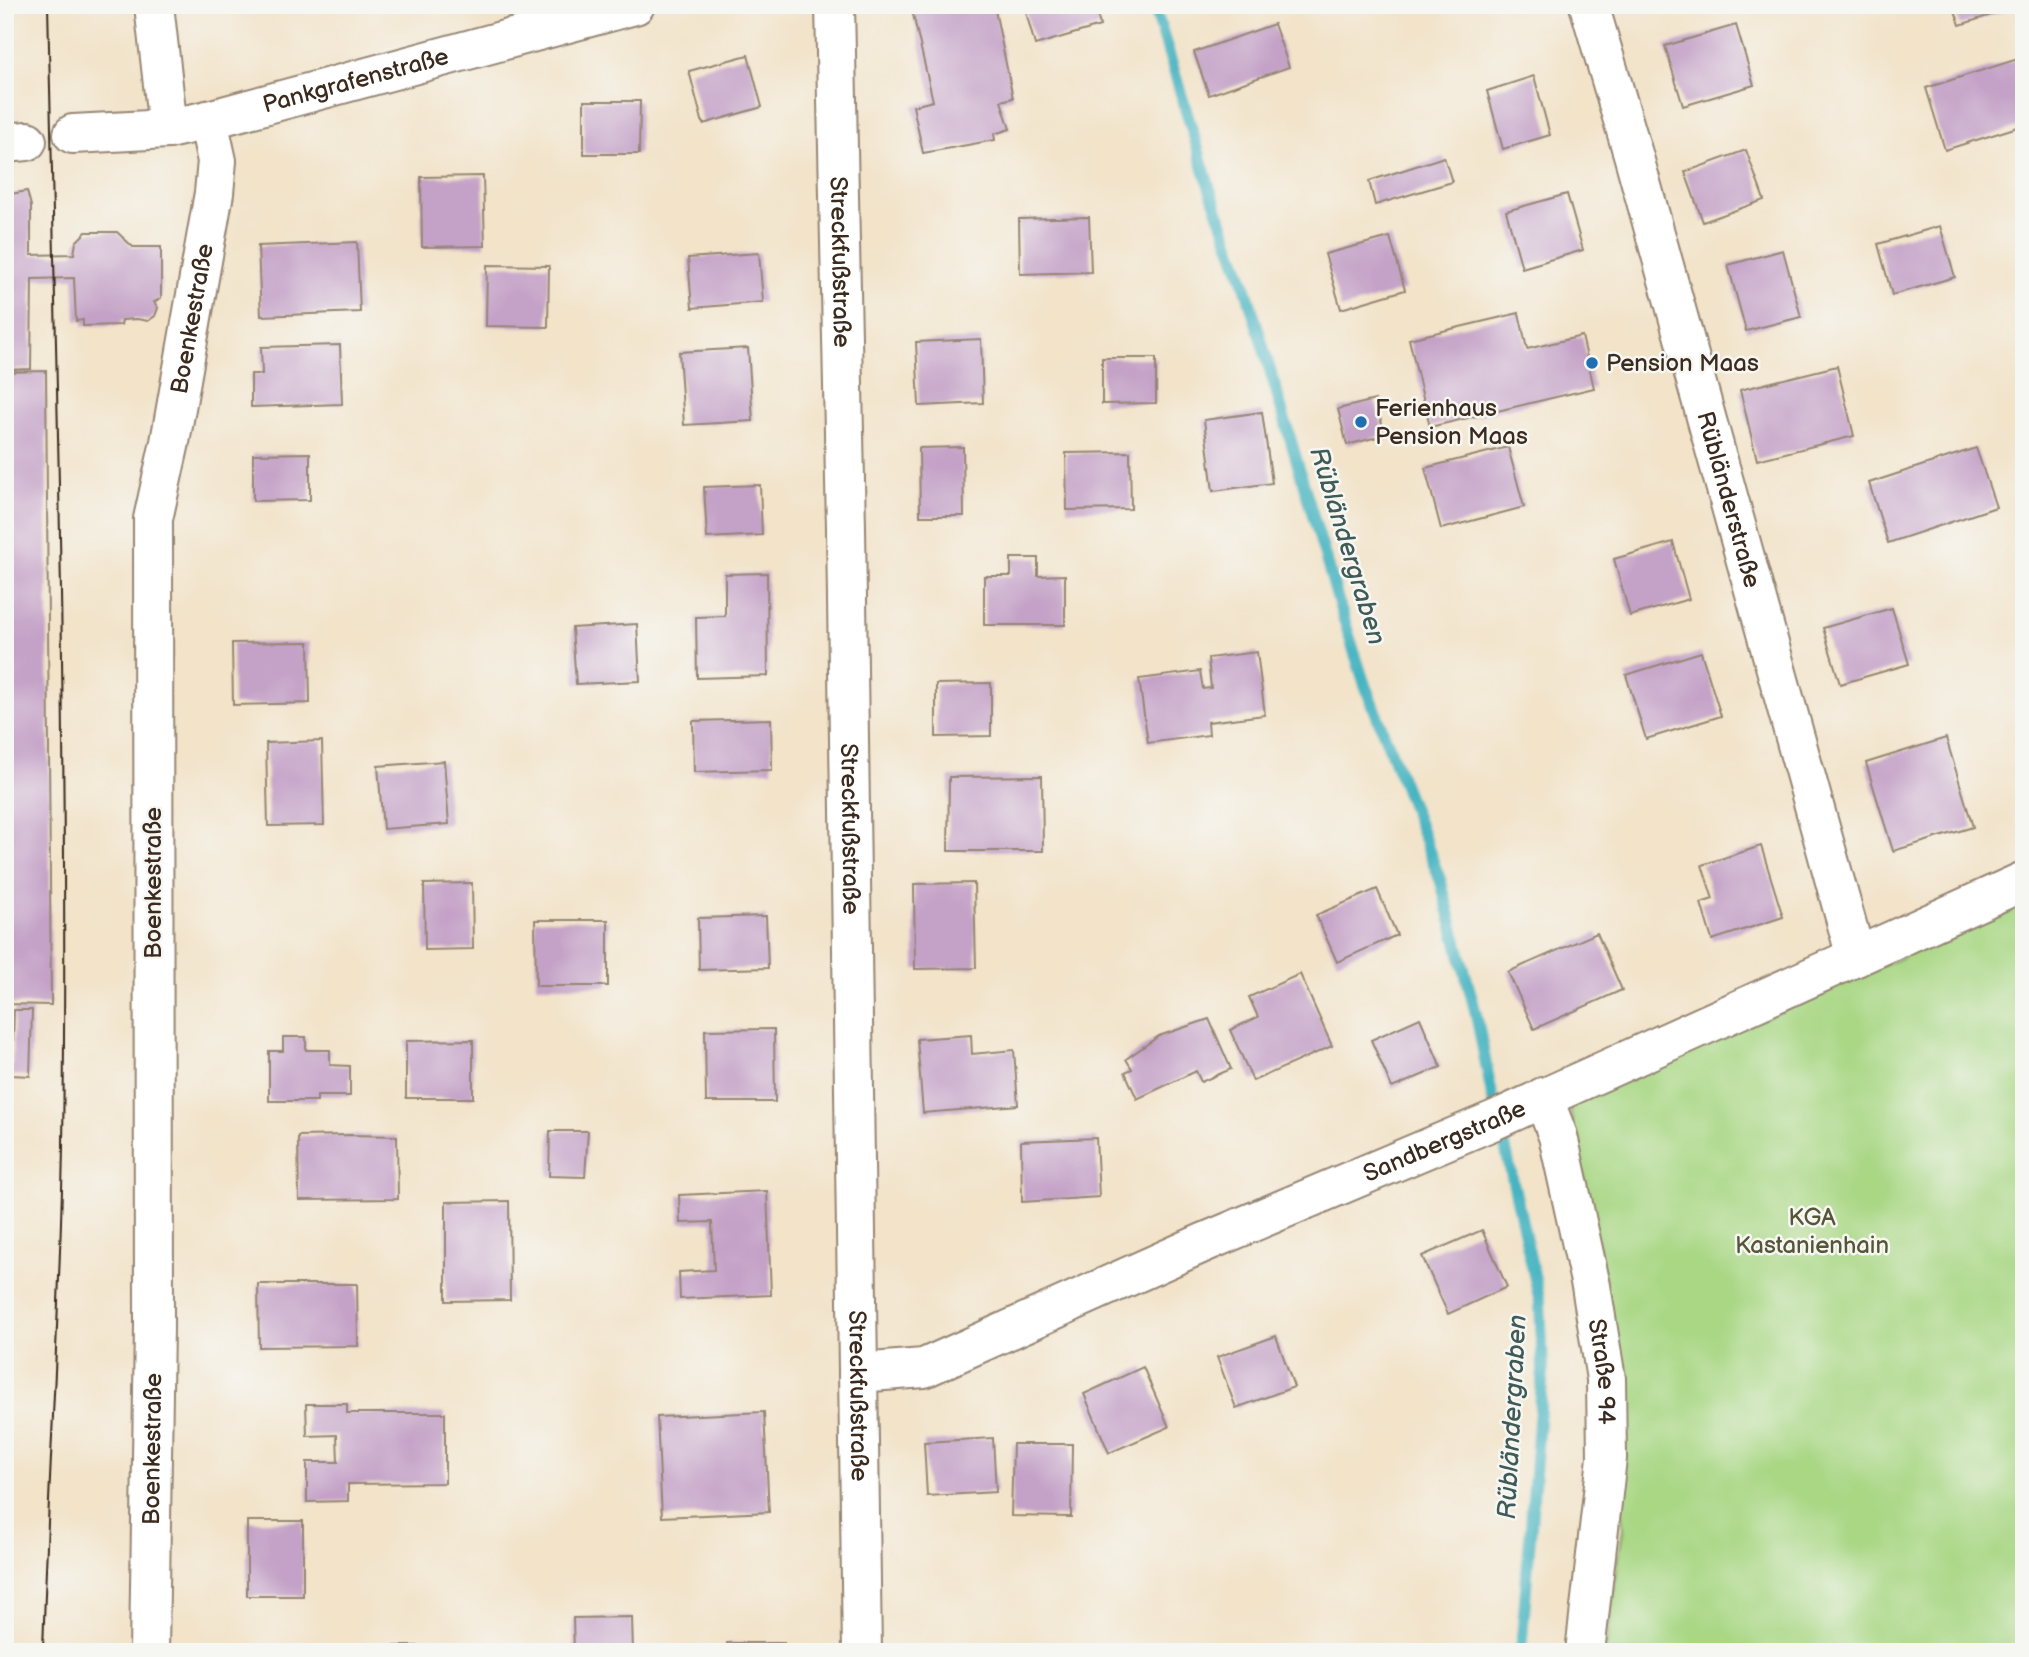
<svg xmlns="http://www.w3.org/2000/svg" width="2029" height="1657" font-family="'Balsamiq Sans',sans-serif">
<rect width="100%" height="100%" fill="#f6f6f2"/>
<filter id="ink" filterUnits="userSpaceOnUse"><feTurbulence type="fractalNoise" baseFrequency=".0143" numOctaves="2"/><feDisplacementMap in="SourceGraphic" scale="14" xChannelSelector="R" yChannelSelector="G"/><feConvolveMatrix kernelMatrix="1 2 1 2 8 2 1 2 1" color-interpolation-filters="sRGB"/></filter>
<filter id="wash" filterUnits="userSpaceOnUse"><feTurbulence type="fractalNoise" baseFrequency=".00686" numOctaves="4" result="noise"/><feDisplacementMap in="SourceGraphic" scale="28" xChannelSelector="R" yChannelSelector="G"/><feGaussianBlur stdDeviation="1.57" result="paint"/><feColorMatrix in="noise" values="0 0 0 0 0 0 0 0 0 0 0 0 0 0 0 0 0 1.4 0 .05"/><feComposite in="paint" operator="in"/></filter>
<g filter="url(#wash)">
<rect width="100%" height="100%" fill="#f2e3c9"/>
<path fill="#a9d784" stroke="#728051" stroke-width="2" d="M 2024,903 L 2024,1652 L 1605,1652 L 1623,1529 L 1604,1277 L 1569,1105 Z"/>
<g fill="none" stroke-linecap="round" stroke-linejoin="round">
<g stroke="#46b4c1" stroke-width="12">
<path d="M 1154,5 L 1210,189 L 1244,282 L 1340,607 L 1364,682 L 1441,882 L 1476,1014 L 1493,1100"/>
<path d="M 1505,1146 L 1540,1302 L 1543,1370 L 1521,1652"/>
</g>
</g>
<g id="blocks">
<g fill="#c4a2c7">
<path d="M 934,5 L 994,5 L 1013,98 L 1001,101 L 1010,129 L 994,134 L 995,140 L 923,153 L 913,106 L 933,101 L 912,10 Z"/>
<path d="M 1024,5 L 1095,5 L 1100,26 L 1035,45 Z"/>
<path d="M 1953,5 L 2019,5 L 2019,6 L 1960,25 Z"/>
<path d="M 1274,24 L 1289,67 L 1209,95 L 1194,52 Z"/>
<path d="M 1736,25 L 1754,85 L 1683,106 L 1665,46 Z"/>
<path d="M 748,55 L 762,107 L 703,124 L 689,71 Z"/>
<path d="M 2024,57 L 2024,125 L 1945,150 L 1926,88 Z"/>
<path d="M 1534,76 L 1550,135 L 1503,149 L 1487,91 Z"/>
<path d="M 584,101 L 640,101 L 639,154 L 584,154 Z"/>
<path d="M 1746,150 L 1764,200 L 1703,222 L 1685,172 Z"/>
<path d="M 1444,157 L 1452,182 L 1375,205 L 1369,181 Z"/>
<path d="M 483,176 L 485,246 L 422,247 L 421,177 Z"/>
<path d="M 27,191 L 31,206 L 31,255 L 74,254 L 76,242 L 86,232 L 117,232 L 133,247 L 161,247 L 161,298 L 154,302 L 158,308 L 155,316 L 148,321 L 137,319 L 122,320 L 121,325 L 83,326 L 83,320 L 76,321 L 74,278 L 32,279 L 31,369 L 5,370 L 5,195 Z"/>
<path d="M 1567,194 L 1583,250 L 1522,268 L 1506,211 Z"/>
<path d="M 1089,217 L 1091,272 L 1020,274 L 1019,219 Z"/>
<path d="M 1940,226 L 1955,277 L 1892,295 L 1878,244 Z"/>
<path d="M 1390,237 L 1405,290 L 1341,309 L 1325,254 Z"/>
<path d="M 357,242 L 360,312 L 261,316 L 258,246 Z"/>
<path d="M 1783,250 L 1801,317 L 1746,331 L 1728,265 Z"/>
<path d="M 759,253 L 763,302 L 692,308 L 688,258 Z"/>
<path d="M 487,265 L 549,266 L 548,327 L 486,326 Z"/>
<path d="M 1519,313 L 1527,349 L 1582,336 L 1594,388 L 1430,427 L 1409,339 Z"/>
<path d="M 981,339 L 983,403 L 919,406 L 916,342 Z"/>
<path d="M 340,345 L 342,404 L 251,407 L 251,374 L 262,374 L 261,347 Z"/>
<path d="M 748,348 L 753,421 L 684,425 L 679,352 Z"/>
<path d="M 1102,358 L 1156,358 L 1156,403 L 1102,404 Z"/>
<path d="M 1837,366 L 1854,436 L 1757,460 L 1740,390 Z"/>
<path d="M 46,371 L 51,1005 L 5,1004 L 5,372 Z"/>
<path d="M 1375,400 L 1385,435 L 1347,445 L 1338,409 Z"/>
<path d="M 1262,412 L 1272,483 L 1213,491 L 1204,420 Z"/>
<path d="M 963,447 L 964,516 L 920,516 L 919,448 Z"/>
<path d="M 1508,447 L 1524,507 L 1441,529 L 1425,468 Z"/>
<path d="M 1976,448 L 1996,507 L 1888,543 L 1869,483 Z"/>
<path d="M 1130,452 L 1131,509 L 1067,510 L 1066,453 Z"/>
<path d="M 310,453 L 310,500 L 253,501 L 253,454 Z"/>
<path d="M 760,485 L 762,535 L 707,538 L 704,487 Z"/>
<path d="M 1673,542 L 1689,599 L 1630,616 L 1614,559 Z"/>
<path d="M 1011,558 L 1038,558 L 1038,576 L 1065,575 L 1065,625 L 984,625 L 984,576 L 1011,576 Z"/>
<path d="M 767,573 L 768,676 L 697,678 L 696,617 L 725,616 L 725,574 Z"/>
<path d="M 1892,608 L 1909,664 L 1840,684 L 1823,628 Z"/>
<path d="M 637,624 L 640,681 L 576,684 L 572,628 Z"/>
<path d="M 309,642 L 310,703 L 233,705 L 232,643 Z"/>
<path d="M 1257,652 L 1265,715 L 1208,722 L 1209,735 L 1148,743 L 1139,679 L 1200,671 L 1203,689 L 1211,688 L 1208,658 Z"/>
<path d="M 1701,652 L 1721,716 L 1646,739 L 1626,675 Z"/>
<path d="M 991,683 L 991,736 L 936,737 L 936,684 Z"/>
<path d="M 771,719 L 772,770 L 694,772 L 693,721 Z"/>
<path d="M 1946,738 L 1973,827 L 1893,851 L 1866,763 Z"/>
<path d="M 322,741 L 324,825 L 268,826 L 266,743 Z"/>
<path d="M 444,761 L 449,824 L 383,829 L 378,766 Z"/>
<path d="M 1042,776 L 1043,851 L 948,851 L 949,777 Z"/>
<path d="M 1761,846 L 1783,917 L 1712,940 L 1701,903 L 1713,899 L 1702,865 Z"/>
<path d="M 472,883 L 473,949 L 425,950 L 424,884 Z"/>
<path d="M 974,883 L 976,968 L 915,969 L 914,884 Z"/>
<path d="M 1377,889 L 1397,935 L 1337,962 L 1316,915 Z"/>
<path d="M 766,916 L 768,968 L 699,970 L 698,918 Z"/>
<path d="M 535,920 L 608,920 L 608,986 L 536,986 Z"/>
<path d="M 1597,933 L 1622,990 L 1534,1029 L 1508,972 Z"/>
<path d="M 1300,974 L 1332,1046 L 1253,1081 L 1230,1030 L 1258,1017 L 1249,997 Z"/>
<path d="M 14,1010 L 32,1010 L 30,1076 L 12,1075 Z"/>
<path d="M 1420,1018 L 1441,1067 L 1392,1088 L 1371,1040 Z"/>
<path d="M 1209,1019 L 1231,1069 L 1201,1082 L 1196,1071 L 1137,1099 L 1125,1072 L 1132,1069 L 1126,1059 L 1159,1036 Z"/>
<path d="M 774,1029 L 775,1102 L 706,1102 L 705,1030 Z"/>
<path d="M 971,1035 L 972,1054 L 1014,1050 L 1018,1105 L 923,1113 L 917,1039 Z"/>
<path d="M 283,1037 L 306,1037 L 306,1050 L 330,1050 L 330,1065 L 350,1066 L 350,1096 L 317,1096 L 317,1101 L 269,1101 L 269,1051 L 283,1051 Z"/>
<path d="M 473,1040 L 473,1098 L 406,1098 L 406,1041 Z"/>
<path d="M 550,1131 L 588,1131 L 585,1177 L 549,1176 Z"/>
<path d="M 350,1135 L 397,1136 L 398,1199 L 299,1200 L 298,1136 Z"/>
<path d="M 1096,1138 L 1099,1197 L 1022,1202 L 1021,1141 Z"/>
<path d="M 767,1191 L 771,1295 L 680,1299 L 679,1272 L 714,1270 L 712,1222 L 680,1223 L 679,1195 Z"/>
<path d="M 509,1201 L 510,1300 L 446,1301 L 446,1202 Z"/>
<path d="M 1482,1230 L 1507,1287 L 1448,1314 L 1422,1256 Z"/>
<path d="M 258,1284 L 357,1284 L 358,1346 L 259,1347 Z"/>
<path d="M 1276,1336 L 1294,1387 L 1236,1408 L 1217,1357 Z"/>
<path d="M 1143,1367 L 1169,1427 L 1109,1453 L 1084,1394 Z"/>
<path d="M 306,1404 L 347,1404 L 347,1413 L 445,1413 L 445,1483 L 348,1484 L 348,1501 L 307,1502 L 307,1462 L 338,1462 L 337,1435 L 307,1436 Z"/>
<path d="M 764,1412 L 769,1512 L 662,1517 L 657,1417 Z"/>
<path d="M 993,1438 L 996,1492 L 927,1496 L 924,1442 Z"/>
<path d="M 1013,1444 L 1072,1444 L 1071,1517 L 1011,1516 Z"/>
<rect x="247" y="1521" width="56" height="75"/>
<path d="M 632,1617 L 633,1652 L 574,1652 L 573,1618 Z"/>
<rect x="727" y="1643" width="57" height="9"/>
<rect x="383" y="1646" width="71" height="6"/>
</g>
</g>
</g>
<g filter="url(#ink)">
<use href="#blocks" fill-opacity="0" stroke="#968674" stroke-width="2"/>
<g fill="none" stroke-linecap="round" stroke-linejoin="round">
<defs>
<g id="minor">
<path d="M 154,5 L 168,129"/>
<path id="s1" d="M 835,5 L 846,528 L 862,1652"/>
<path id="s2" d="M 1589,5 L 1633,154 L 1856,957"/>
<path id="s3" d="M 1543,1097 L 1558,1136 L 1591,1286 L 1606,1379 L 1607,1458 L 1585,1652"/>
<path id="s4" d="M 858,1373 L 924,1368 L 1203,1243 L 1497,1119 L 2024,881"/>
<path id="s5" d="M 149,1652 L 154,1327 L 153,519 L 170,442 L 214,193 L 217,161 L 208,120"/>
</g>
<g id="major">
<path id="s6" d="M 73,134 L 168,129 L 208,120 L 635,5"/>
<path d="M 5,143 L 27,141"/>
</g>
</defs>
<use href="#minor" stroke="#968674" stroke-width="42"/>
<use href="#major" stroke="#968674" stroke-width="42"/>
<use href="#minor" stroke="#fff" stroke-width="38"/>
<use href="#major" stroke="#fff" stroke-width="38"/>
<path stroke="#3b2a1e" stroke-width="2" d="M 43,1652 C 48,1484 60,1315 63,1147 C 68,767 57,386 48,5"/>
</g>
</g>
<g fill="#1f6fb2" stroke="#f6f6f2" stroke-width="2.5">
<circle cx="1592" cy="363" r="7"/>
<circle cx="1361" cy="422" r="7"/>
</g>
<g text-anchor="middle" dominant-baseline="central" stroke-width="5" stroke-linejoin="round" paint-order="stroke">
<g font-size="24" fill="#3b2a1e" stroke="#f6f6f2">
<text stroke="none"><textPath href="#s6" startOffset="289">Pankgrafenstraße</textPath></text>
<text stroke="none"><textPath href="#s1" startOffset="257">Streckfußstraße</textPath></text>
<text stroke="none"><textPath href="#s5" startOffset="1337">Boenkestraße</textPath></text>
<text stroke="none"><textPath href="#s2" startOffset="514">Rübländerstraße</textPath></text>
<text stroke="none"><textPath href="#s1" startOffset="824">Streckfußstraße</textPath></text>
<text transform="translate(153 883) rotate(-90)">Boenkestraße</text>
<text stroke="none"><textPath href="#s4" startOffset="634">Sandbergstraße</textPath></text>
<text stroke="none"><textPath href="#s3" startOffset="282">Straße 94</textPath></text>
<text stroke="none"><textPath href="#s1" startOffset="1391">Streckfußstraße</textPath></text>
<text stroke="none"><textPath href="#s5" startOffset="203">Boenkestraße</textPath></text>
</g>
<g font-size="24" fill="#3b2a1e" stroke="#f6f6f2" text-anchor="start">
<text x="1606" y="363">Pension Maas</text>
<text x="1375" y="408">Ferienhaus<tspan x="1375" dy="28">Pension Maas</tspan></text>
</g>
<g font-size="24" fill="#565538" stroke="#f6f6f2">
<text x="1812" y="1217">KGA<tspan x="1812" dy="28">Kastanienhain</tspan></text>
</g>
<g font-size="26" font-style="italic" fill="#3f5a57" stroke="#f6f6f2">
<text transform="translate(1347 546) rotate(73)">Rübländergraben</text>
<text transform="translate(1513 1417) rotate(-87)">Rübländergraben</text>
</g>
</g>
<rect width="2029" height="1657" fill="none" stroke="#f6f6f2" stroke-width="28"/>
</svg>
